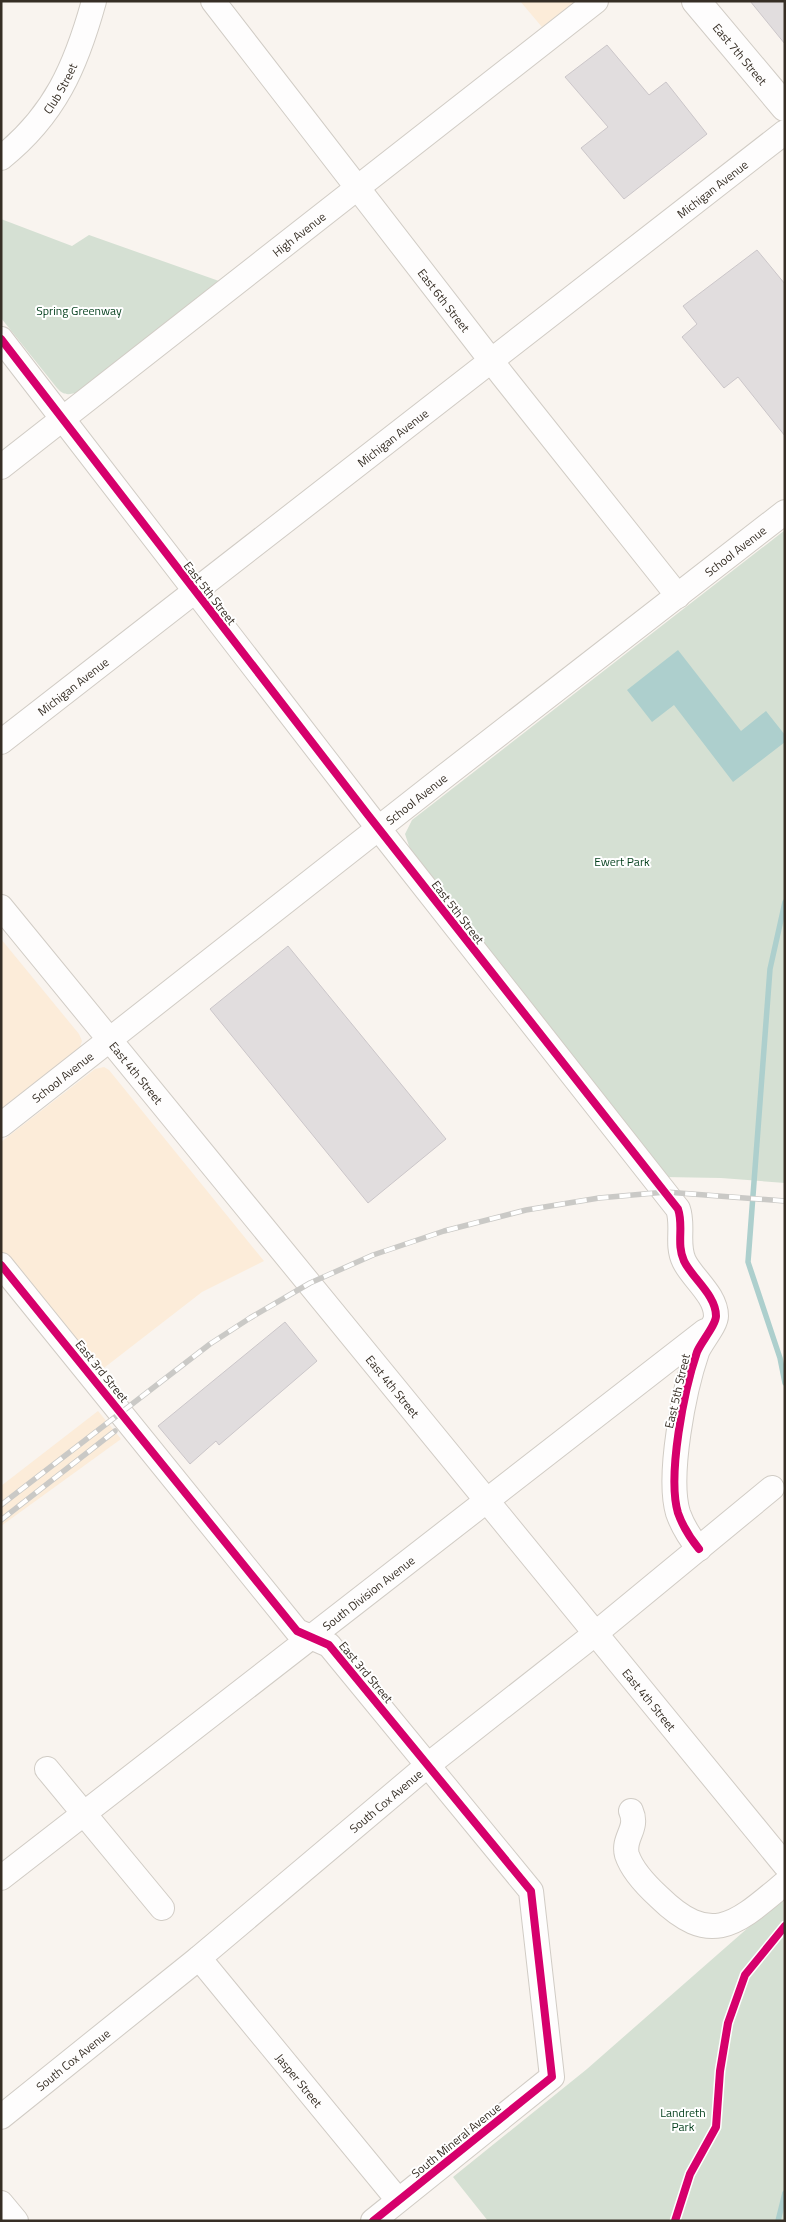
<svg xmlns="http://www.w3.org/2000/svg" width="786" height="2222" font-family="'Titillium Web',sans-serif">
<rect width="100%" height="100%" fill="#f9f4ef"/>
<g fill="#fcecd9">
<path d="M 520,1 L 576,1 L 542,27 Z"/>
<path d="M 1,939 L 79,1034 L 82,1041 L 79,1050 L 1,1110 Z"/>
<path d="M 104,1067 L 109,1070 L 264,1261 L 202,1292 L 100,1371 L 1,1250 L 1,1142 L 95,1069 Z"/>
<path d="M 98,1411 L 121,1439 L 1,1526 L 1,1486 Z"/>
</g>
<g fill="#d5e0d3">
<path d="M 1,219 L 72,246 L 89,235 L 219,281 L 78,392 C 69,395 64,396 57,388 L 1,318 Z"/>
<path d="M 785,530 L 785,1183 L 721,1178 L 664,1177 L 411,852 L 405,834 L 412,820 Z"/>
<path d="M 783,1897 L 785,2221 L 488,2221 L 453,2177 L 587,2069 Z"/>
</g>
<path fill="#adcfcd" d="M 678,650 L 741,731 L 766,711 L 785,735 L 785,742 L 733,782 L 674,705 L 652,722 L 627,690 Z"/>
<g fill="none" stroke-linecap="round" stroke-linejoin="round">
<g stroke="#adcfcd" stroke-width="5.5">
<path d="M 785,902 L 770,969 L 748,1262 L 780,1358 L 785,1383"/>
<path d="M 778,2221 L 785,2193"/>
</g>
</g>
<g fill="#e1ddde" stroke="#cbc6c9">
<path d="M 750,1 L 785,1 L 785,44 Z"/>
<path d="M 607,45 L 649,95 L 666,82 L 707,134 L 624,199 L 581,148 L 608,127 L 565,77 Z"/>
<path d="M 757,250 L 785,284 L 785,436 L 738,377 L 724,388 L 682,337 L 697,324 L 683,306 Z"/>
<path d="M 288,946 L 446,1139 L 368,1203 L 210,1009 Z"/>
<path d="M 285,1322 L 317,1361 L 219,1445 L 216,1441 L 190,1464 L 158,1426 Z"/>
</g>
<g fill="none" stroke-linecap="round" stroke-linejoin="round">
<defs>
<g id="minor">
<path id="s1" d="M 213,1 L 503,376 L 678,596"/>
<path id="s2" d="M 1,158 C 55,115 76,66 94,1"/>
<path d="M 1,339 L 368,815 L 678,1209 C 684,1226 676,1244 684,1261 C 692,1278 716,1295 716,1316 C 716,1325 701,1342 697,1352 C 684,1390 667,1476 678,1513 C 683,1527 690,1538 699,1549"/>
<path id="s3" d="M 1,467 L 596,1"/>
<path id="s4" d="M 1,742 L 785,132"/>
<path id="s5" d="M 1,907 L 785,1865"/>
<path id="s6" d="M 1,1125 L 445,776 L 785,512"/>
<path d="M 1,1265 L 297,1631 L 329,1645 L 531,1891 L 552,2077 L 373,2221"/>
<path d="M 47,1769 L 162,1908"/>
<path d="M 631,1811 C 639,1829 622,1838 627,1855 C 632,1870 647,1886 659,1897 C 712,1949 737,1923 785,1883"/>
<path id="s7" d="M 1,1878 L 705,1331"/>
<path id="s8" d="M 199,1958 L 398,2200"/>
<path id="s9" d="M 1,2117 L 199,1958 L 428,1765 L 596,1633 L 772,1488"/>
<path d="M 1,2203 L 16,2221"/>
</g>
<g id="major">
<path id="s10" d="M 696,1 L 785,107"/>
</g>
</defs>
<use href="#minor" stroke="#d1ccc5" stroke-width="26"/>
<use href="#major" stroke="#d1ccc5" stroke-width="30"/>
<use href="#minor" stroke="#fefdfd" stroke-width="24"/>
<use href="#major" stroke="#fefdfd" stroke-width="28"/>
<defs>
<g id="rail">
<path d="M 1,1505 L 210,1344 L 250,1318 L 310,1283 L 373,1255 L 444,1231 L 526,1210 L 599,1198 L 666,1192 L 785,1201"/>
<path d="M 1,1520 L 115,1431"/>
</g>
</defs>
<use href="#rail" stroke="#cac9c6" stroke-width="5.5"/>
<use href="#rail" stroke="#fff" stroke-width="4" stroke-dasharray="11" stroke-linecap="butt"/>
<defs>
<g id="cycleway">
<path d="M 1,339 L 368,815 L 678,1209 C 684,1226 676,1244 684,1261 C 692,1278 716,1295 716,1316 C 716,1325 701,1342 697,1352 C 684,1390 667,1476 678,1513 C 683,1527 690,1538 699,1549"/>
<path d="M 1,1265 L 297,1631 L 329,1645 L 531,1891 L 552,2077 L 373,2221"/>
<path d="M 675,2221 L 690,2174 L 716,2127 L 720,2071 L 728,2023 L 745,1975 L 785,1926"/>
</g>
</defs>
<use href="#cycleway" stroke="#fff" stroke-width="11"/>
<use href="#cycleway" stroke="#d6006c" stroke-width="8"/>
</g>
<g text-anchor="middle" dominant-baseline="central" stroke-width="4" stroke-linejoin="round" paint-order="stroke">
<g font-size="12" fill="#362e25" stroke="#fff">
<text stroke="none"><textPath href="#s10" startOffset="69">East 7th Street</textPath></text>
<text stroke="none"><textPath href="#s2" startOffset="92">Club Street</textPath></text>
<text stroke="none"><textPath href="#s4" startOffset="901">Michigan Avenue</textPath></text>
<text stroke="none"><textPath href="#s3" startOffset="378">High Avenue</textPath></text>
<text stroke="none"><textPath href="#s1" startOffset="378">East 6th Street</textPath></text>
<text stroke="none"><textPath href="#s4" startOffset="496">Michigan Avenue</textPath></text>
<text stroke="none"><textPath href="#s6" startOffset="932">School Avenue</textPath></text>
<text transform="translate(210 593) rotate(52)">East 5th Street</text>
<text stroke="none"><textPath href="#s4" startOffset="91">Michigan Avenue</textPath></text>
<text stroke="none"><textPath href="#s6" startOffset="528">School Avenue</textPath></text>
<text transform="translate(458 912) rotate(52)">East 5th Street</text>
<text stroke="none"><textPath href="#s5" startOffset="214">East 4th Street</textPath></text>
<text stroke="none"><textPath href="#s6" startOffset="78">School Avenue</textPath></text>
<text transform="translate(102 1371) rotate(51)">East 3rd Street</text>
<text stroke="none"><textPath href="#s5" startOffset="619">East 4th Street</textPath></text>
<text transform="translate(677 1391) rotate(-77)">East 5th Street</text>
<text stroke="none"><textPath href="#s7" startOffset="465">South Division Avenue</textPath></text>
<text transform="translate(366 1672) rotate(50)">East 3rd Street</text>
<text stroke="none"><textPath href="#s5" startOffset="1024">East 4th Street</textPath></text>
<text stroke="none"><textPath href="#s9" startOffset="498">South Cox Avenue</textPath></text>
<text stroke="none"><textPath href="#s9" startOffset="92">South Cox Avenue</textPath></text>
<text stroke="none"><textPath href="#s8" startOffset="158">Jasper Street</textPath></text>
<text transform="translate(456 2140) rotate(-39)">South Mineral Avenue</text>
</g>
<g font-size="12" fill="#033f1c" stroke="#fff">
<text x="79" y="310">Spring Greenway</text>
<text x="622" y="861">Ewert Park</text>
<text x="683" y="2112">Landreth<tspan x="683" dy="14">Park</tspan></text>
</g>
</g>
<rect width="786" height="2222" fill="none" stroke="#362e25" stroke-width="5"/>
</svg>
